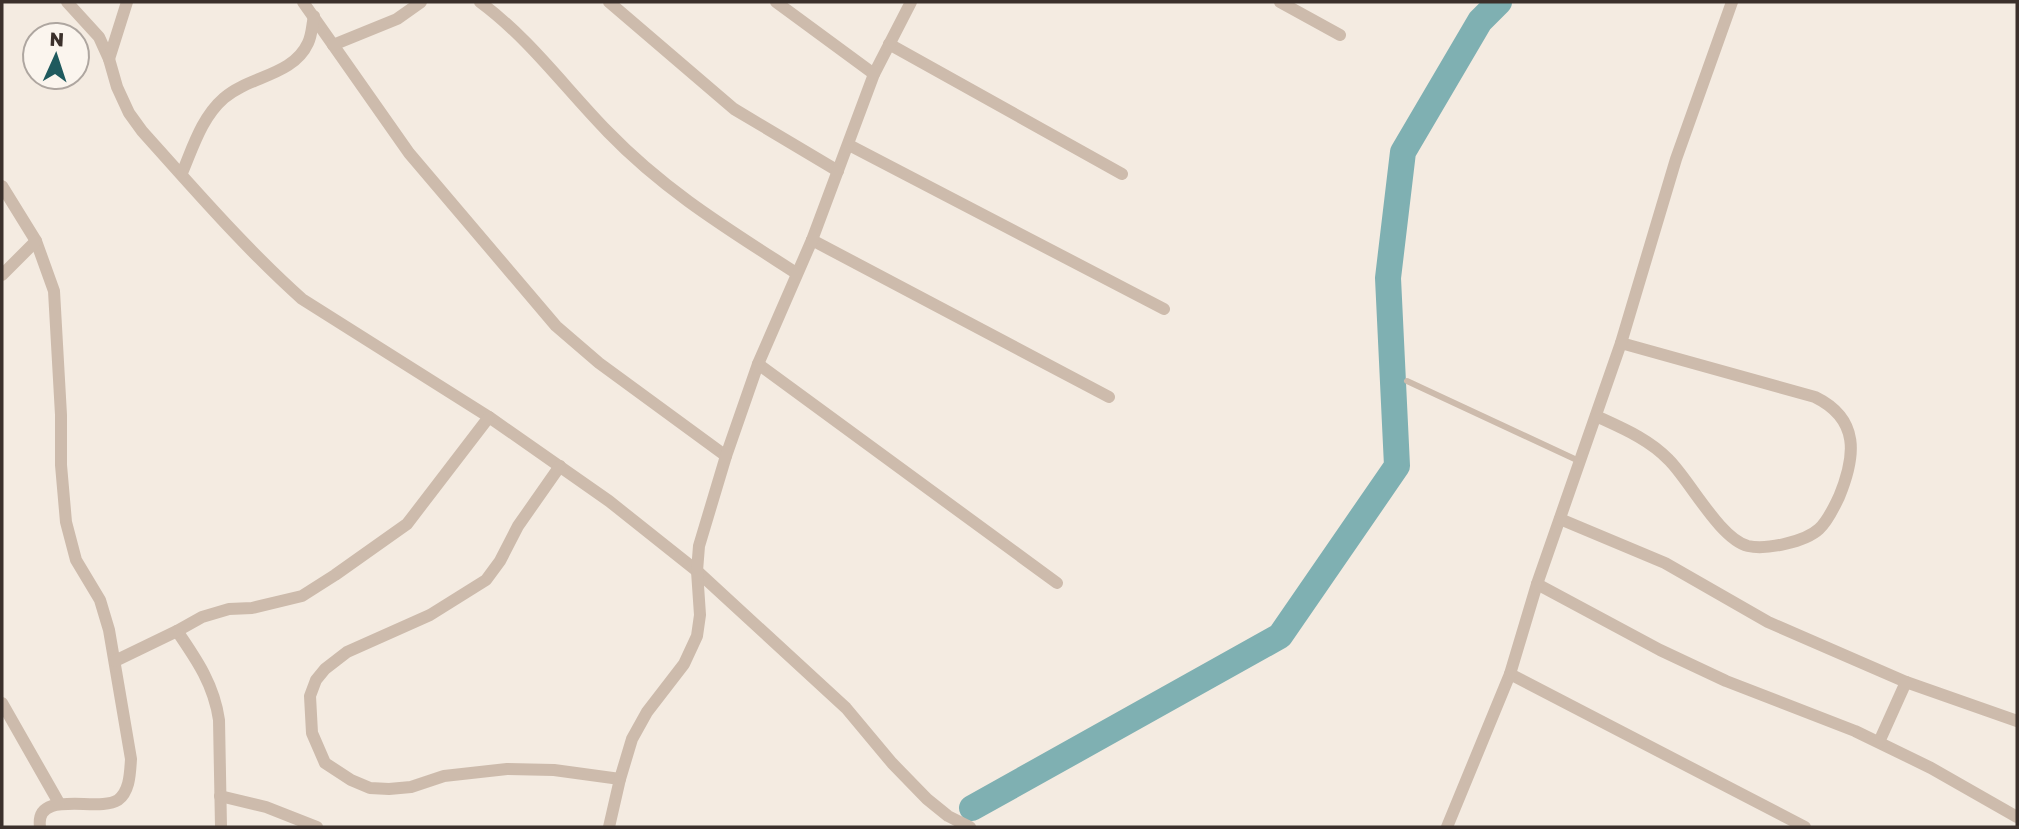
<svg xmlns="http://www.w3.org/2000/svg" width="2019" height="829" font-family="'Golos Text',sans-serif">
<rect width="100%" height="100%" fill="#f4ebe1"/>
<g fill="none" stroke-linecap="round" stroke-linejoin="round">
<path stroke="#7fb0b2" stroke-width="26" d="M 972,808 L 1280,636 L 1397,466 L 1388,278 L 1403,152 L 1480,21 L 1499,2"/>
<path stroke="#cdbbac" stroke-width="6" d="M 1407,381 L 1579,461"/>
<g stroke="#cdbbac" stroke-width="12">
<path d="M 67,2 L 99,37 L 109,59 L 117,87 L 129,113 L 142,131 C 193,188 245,248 302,299 L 489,417 L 609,501 L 697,571 L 846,708 L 892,763 L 927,799 L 948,816 L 970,827"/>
<path d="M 303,2 L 409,153 L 556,326 L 599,363 L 726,456"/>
<path d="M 480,2 C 530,39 565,88 608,132 C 665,191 728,229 796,273"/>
<path d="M 609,2 L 734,109 L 838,171"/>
<path d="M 776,2 L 874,74"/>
<path d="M 1280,2 L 1340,35"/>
<path d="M 889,44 L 1122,174"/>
<path d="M 333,45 L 397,19 L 421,2"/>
<path d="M 109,59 L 127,2"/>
<path d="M 849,145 L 1164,309"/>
<path d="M 182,173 C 193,147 202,117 224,98 C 249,76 293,76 308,43 C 312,35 312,25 314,16"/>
<path d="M 2,186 L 36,241 L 54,291 L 61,415 L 61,465 L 66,522 L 76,560 L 100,600 L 109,630 L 131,759 C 130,773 130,791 118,800 C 98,813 35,788 40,827"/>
<path d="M 812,240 L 1109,397"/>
<path d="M 2,275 L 36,241"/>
<path d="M 758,364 L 1057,583"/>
<path d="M 1596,416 C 1622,428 1649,439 1669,460 C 1690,481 1720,539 1748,546 C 1766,550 1805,542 1819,529 C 1828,521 1834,507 1839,497 C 1856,456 1860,419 1815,397 L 1621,343"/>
<path d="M 560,466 L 518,526 L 500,561 L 486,580 L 430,615 L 347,652 L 325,669 L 316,680 L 310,696 L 312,733 L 325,763 L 351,780 L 370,788 L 389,789 L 411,787 L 444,776 L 507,769 L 554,770 L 620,779"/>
<path d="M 1560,519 L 1665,563 L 1768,622 L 1906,682 L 2017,721"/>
<path d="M 1537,584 L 1660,650 L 1726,681 L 1855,731 L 1931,768 L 2017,817"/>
<path d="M 177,631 C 197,660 214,685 219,720 L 221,827"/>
<path d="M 115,661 L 177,631 L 202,617 L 229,609 L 252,608 L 302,596 L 335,575 L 407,524 L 489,417"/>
<path d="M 1510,674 L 1805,827"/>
<path d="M 2,703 L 59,803"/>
<path d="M 1879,742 L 1906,682"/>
<path d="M 220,796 L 266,807 L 317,827"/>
<path d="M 609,827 L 620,779 L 632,739 L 647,712 L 684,664 L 697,636 L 700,615 L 697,571 L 699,546 L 726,456 L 758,364 L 812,240 L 874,74 L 911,2"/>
<path d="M 1447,827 L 1510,674 L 1537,584 L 1621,343 L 1676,159 L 1732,2"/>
</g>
</g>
<rect width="2019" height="829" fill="none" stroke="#3b302b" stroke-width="7"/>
<g transform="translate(56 56) rotate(3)"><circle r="33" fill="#fbf5ee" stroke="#aea6a0" stroke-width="2"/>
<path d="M0-5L12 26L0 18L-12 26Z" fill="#1f5a5e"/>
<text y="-10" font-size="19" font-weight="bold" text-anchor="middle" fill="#3b302b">N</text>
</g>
</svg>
